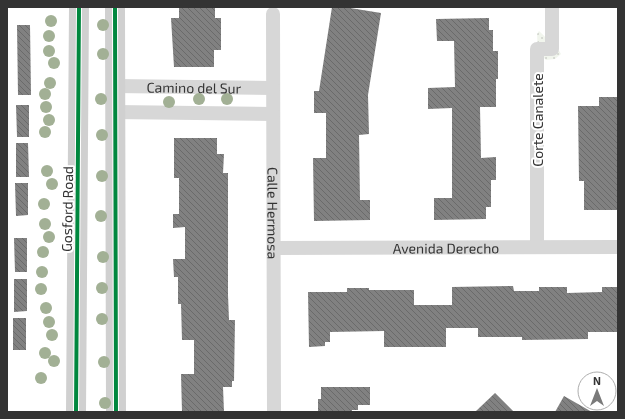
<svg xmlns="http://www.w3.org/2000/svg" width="625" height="419" font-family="'Exo 2',sans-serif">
<defs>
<pattern id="grass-dots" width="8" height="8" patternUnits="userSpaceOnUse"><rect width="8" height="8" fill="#f1f5ed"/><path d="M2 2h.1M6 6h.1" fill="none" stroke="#cfd2cc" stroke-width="1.8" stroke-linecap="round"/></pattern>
<pattern id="building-back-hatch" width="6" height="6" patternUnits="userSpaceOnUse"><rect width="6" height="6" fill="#818181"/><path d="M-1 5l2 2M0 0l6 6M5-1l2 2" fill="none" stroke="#6a6a6a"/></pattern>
</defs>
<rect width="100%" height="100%" fill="#fff"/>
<path fill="url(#grass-dots)" d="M 539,31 L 558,49 L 561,54 L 555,59 L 546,60 L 538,52 L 537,34 Z"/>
<g fill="url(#building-back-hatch)">
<path d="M 179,7 L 215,7 L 215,18 L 221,18 L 221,50 L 214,50 L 214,67 L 174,67 L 171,18 L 179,18 Z"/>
<path d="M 332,7 L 344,7 L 381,13 L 368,95 L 369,134 L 359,135 L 360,200 L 370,200 L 370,220 L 314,221 L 313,158 L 326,158 L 326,113 L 314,113 L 314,91 L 319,91 Z"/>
<path d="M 489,18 L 489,30 L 493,30 L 493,51 L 498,51 L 498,79 L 496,79 L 496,107 L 480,107 L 481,158 L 496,157 L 496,180 L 491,180 L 491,207 L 486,207 L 486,219 L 434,220 L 434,198 L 452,198 L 452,108 L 428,109 L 428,88 L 455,87 L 454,41 L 437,41 L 436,19 Z"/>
<path d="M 17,25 L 30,25 L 31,95 L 18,95 Z"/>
<path d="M 599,97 L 618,97 L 618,210 L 584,210 L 584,181 L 579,181 L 578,106 L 599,106 Z"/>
<path d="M 16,105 L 29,105 L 29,137 L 17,137 Z"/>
<path d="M 174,138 L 217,138 L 217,154 L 224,154 L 223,173 L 228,173 L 228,295 L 229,320 L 235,320 L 234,381 L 232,381 L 232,387 L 223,387 L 224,412 L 182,412 L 181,374 L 194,374 L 194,340 L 182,340 L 181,304 L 178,304 L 178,277 L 174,277 L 173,259 L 185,259 L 185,227 L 173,228 L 173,214 L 179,214 L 179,178 L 174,178 Z"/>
<path d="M 16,143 L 28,143 L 29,177 L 16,177 Z"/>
<path d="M 15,183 L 28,183 L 28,215 L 16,216 Z"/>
<path d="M 14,238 L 27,238 L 27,272 L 15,272 Z"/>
<path d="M 14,279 L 27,279 L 27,311 L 14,312 Z"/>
<path d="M 513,286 L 514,291 L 539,291 L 539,287 L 567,287 L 567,293 L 602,292 L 602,287 L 618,287 L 618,332 L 588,332 L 588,339 L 522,340 L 522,337 L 478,337 L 478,328 L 446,328 L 446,347 L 384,347 L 384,331 L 330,332 L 330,342 L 325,342 L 325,346 L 309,347 L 308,292 L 347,292 L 347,288 L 369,288 L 369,290 L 414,290 L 414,305 L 452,305 L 452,287 Z"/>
<rect x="13" y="318" width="13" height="32"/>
<path d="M 321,387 L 370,387 L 370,405 L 358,405 L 358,410 L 352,410 L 352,412 L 318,412 L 318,399 L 321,399 Z"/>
<path d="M 495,393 L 514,412 L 475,412 Z"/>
<path d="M 564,396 L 592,412 L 555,412 Z"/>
</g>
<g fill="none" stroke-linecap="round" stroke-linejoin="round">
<g stroke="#d7d7d7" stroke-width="14">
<path id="s1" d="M 273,14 L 274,412"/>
<path id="s2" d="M 115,86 L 273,88"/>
<path d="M 115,112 L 273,114"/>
<path d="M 537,247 L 537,49 L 552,49 L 552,7"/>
<path id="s3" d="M 274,248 L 618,247"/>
</g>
<g stroke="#d0d0d0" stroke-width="20">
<path d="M 115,7 L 116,412"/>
<path d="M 76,412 L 79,7"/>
</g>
<defs>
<g id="cycleway">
<path d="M 115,7 L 116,412"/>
<path d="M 76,412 L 79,7"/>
</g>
</defs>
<use href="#cycleway" stroke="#fff" stroke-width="6"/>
<use href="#cycleway" stroke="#00873e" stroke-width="4"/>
</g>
<g fill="#a2b095">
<circle cx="51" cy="21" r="6"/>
<circle cx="103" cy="25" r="6"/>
<circle cx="49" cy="36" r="6"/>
<circle cx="49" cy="51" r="6"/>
<circle cx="103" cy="54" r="6"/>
<circle cx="54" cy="63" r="6"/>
<circle cx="50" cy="83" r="6"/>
<circle cx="45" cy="94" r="6"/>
<circle cx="101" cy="99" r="6"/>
<circle cx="199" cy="99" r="6"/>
<circle cx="227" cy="99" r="6"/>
<circle cx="169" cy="102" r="6"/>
<circle cx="46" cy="107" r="6"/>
<circle cx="49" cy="120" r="6"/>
<circle cx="45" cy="132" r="6"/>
<circle cx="102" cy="135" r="6"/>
<circle cx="47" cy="171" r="6"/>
<circle cx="102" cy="176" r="6"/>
<circle cx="52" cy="184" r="6"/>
<circle cx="44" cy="204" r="6"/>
<circle cx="101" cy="216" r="6"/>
<circle cx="45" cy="224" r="6"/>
<circle cx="49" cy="237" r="6"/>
<circle cx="43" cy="252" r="6"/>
<circle cx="103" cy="257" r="6"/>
<circle cx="42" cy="272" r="6"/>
<circle cx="102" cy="288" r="6"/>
<circle cx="41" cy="289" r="6"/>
<circle cx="46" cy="308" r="6"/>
<circle cx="102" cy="319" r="6"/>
<circle cx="49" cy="322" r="6"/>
<circle cx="52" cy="335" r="6"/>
<circle cx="45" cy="353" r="6"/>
<circle cx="54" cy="361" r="6"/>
<circle cx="104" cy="362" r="6"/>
<circle cx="41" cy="378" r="6"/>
<circle cx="105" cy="403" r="6"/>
</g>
<g text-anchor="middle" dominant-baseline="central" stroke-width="4" stroke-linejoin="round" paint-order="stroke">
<g font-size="14" fill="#333" stroke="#fff">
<text stroke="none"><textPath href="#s2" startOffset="79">Camino del Sur</textPath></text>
<text transform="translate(537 120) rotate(-90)">Corte Canalete</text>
<text transform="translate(67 209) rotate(-89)">Gosford Road</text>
<text stroke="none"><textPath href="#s1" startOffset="199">Calle Hermosa</textPath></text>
<text stroke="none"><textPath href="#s3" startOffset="172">Avenida Derecho</textPath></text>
</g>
</g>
<rect width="625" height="419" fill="none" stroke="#333333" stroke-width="16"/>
<g transform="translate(597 391)"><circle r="19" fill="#ffffff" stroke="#adadad"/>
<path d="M0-3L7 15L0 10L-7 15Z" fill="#7a7a7a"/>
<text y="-6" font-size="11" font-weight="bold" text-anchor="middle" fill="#333333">N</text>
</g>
</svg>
